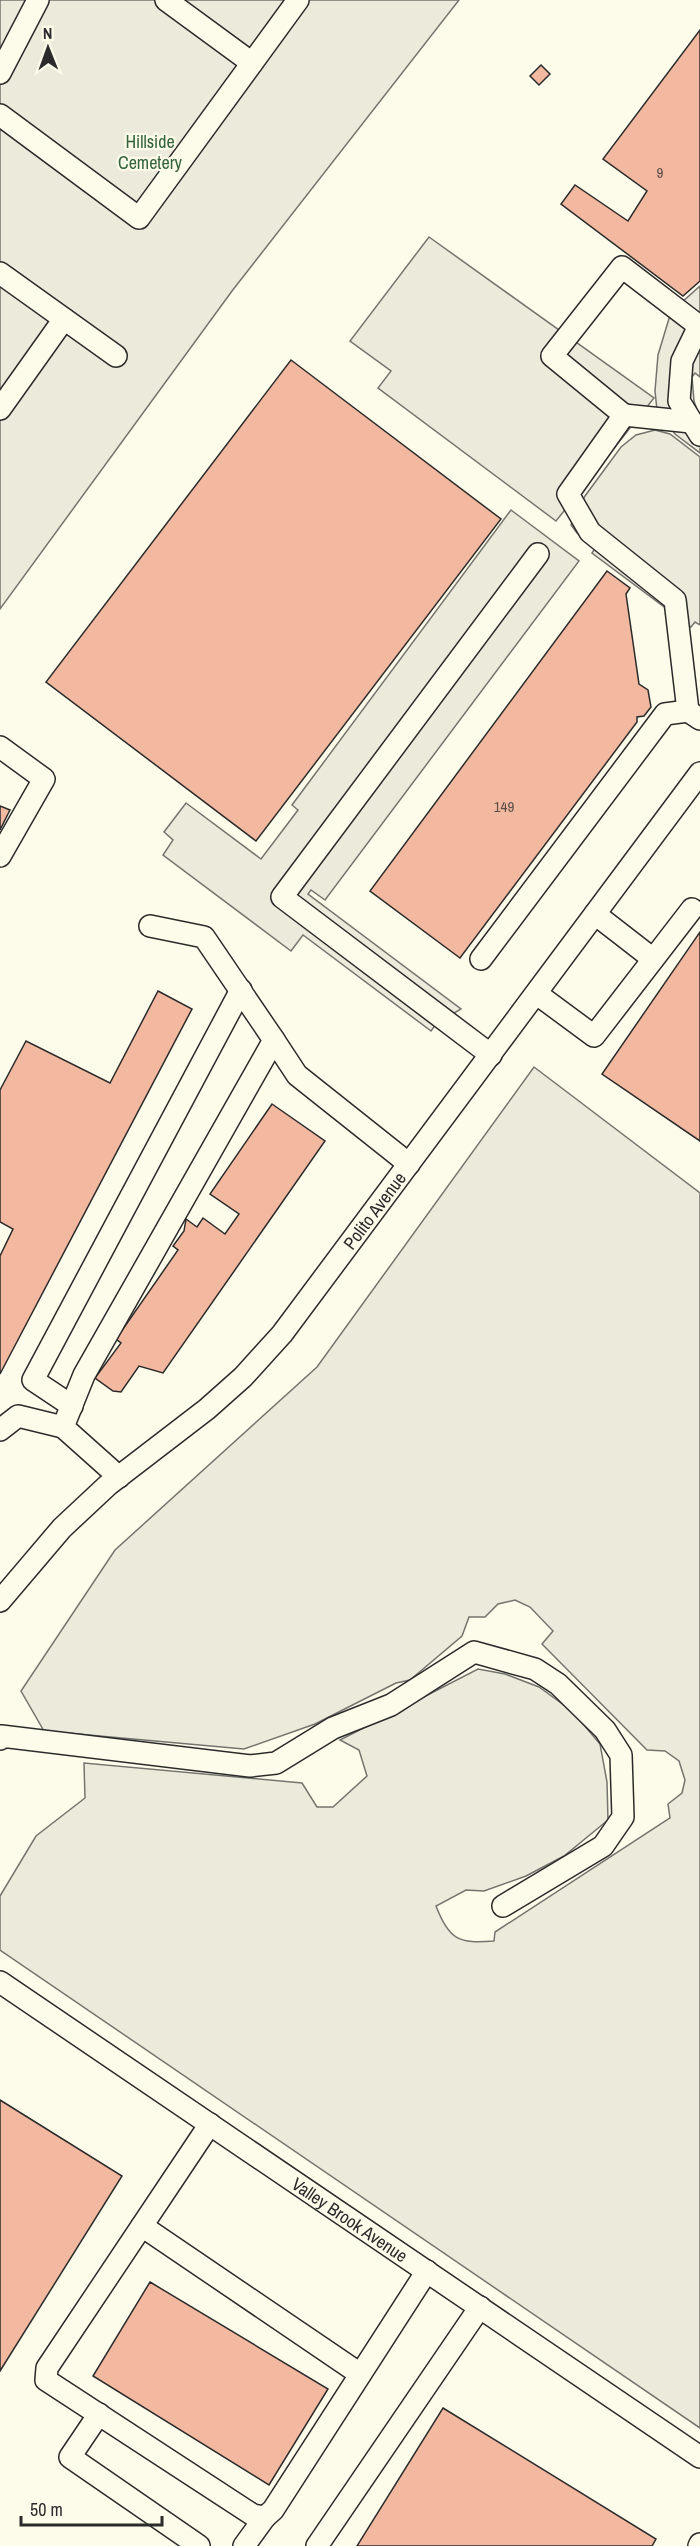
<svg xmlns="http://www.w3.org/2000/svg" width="700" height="2546" font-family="'Archivo Narrow',sans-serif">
<rect width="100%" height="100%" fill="#fdfbea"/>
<g fill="#ecebdb" stroke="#74746e" stroke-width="1.5">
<path d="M 0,0 L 459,0 L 232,291 L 0,609 Z"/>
<path d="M 534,1067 L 700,1193 L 700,2428 L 0,1950 L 0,1896 L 36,1836 L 85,1798 L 84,1763 L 302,1783 L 317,1807 L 333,1807 L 367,1776 L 359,1750 L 340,1740 L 478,1669 L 505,1674 L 539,1687 L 572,1711 L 600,1744 L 607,1782 L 608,1820 L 564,1856 L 526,1876 L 484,1891 L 466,1890 L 436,1906 C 449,1940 459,1944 494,1941 L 495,1932 L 670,1818 L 668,1804 L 682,1793 L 685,1780 L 679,1761 L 665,1751 L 647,1750 L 542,1644 L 553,1631 L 530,1607 L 515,1600 L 498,1604 L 485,1617 L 469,1617 L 462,1636 L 410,1680 L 396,1683 L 315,1724 L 244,1749 L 44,1731 L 21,1691 L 115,1550 L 317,1367 Z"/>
</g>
<g fill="#eceadb" stroke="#74746e" stroke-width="1.5">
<path d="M 429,237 L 654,398 L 556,521 L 378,388 L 391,371 L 350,341 Z"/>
<path d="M 700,286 L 700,377 L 695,373 L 692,377 L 694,401 L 700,418 L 700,453 L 675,434 L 657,410 L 655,391 L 658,355 L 671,312 Z"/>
<path d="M 655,430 L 670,434 L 700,457 L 700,625 L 695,622 L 691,627 L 592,553 L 596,547 L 577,533 L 571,525 L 585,496 L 621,447 L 636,435 Z"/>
<path d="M 511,510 L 579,561 L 325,900 L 311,890 L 308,894 L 461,1009 L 436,1024 L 431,1031 L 303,935 L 291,951 L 163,855 L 173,840 L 164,832 L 186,803 L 261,859 L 298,810 L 292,805 Z"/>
</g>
<g fill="#f2b8a0" stroke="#2b2b2b" stroke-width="1.5">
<path d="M 700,30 L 700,281 L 683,296 L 561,204 L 575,185 L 628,221 L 647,191 L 603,159 Z"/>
<path d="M 541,65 L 550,74 L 539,85 L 530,76 Z"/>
<path d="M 291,360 L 501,519 L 256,841 L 46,682 Z"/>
<path d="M 607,571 L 630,588 L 626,594 L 639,684 L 648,690 L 651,707 L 644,716 L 637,717 L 637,722 L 460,958 L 370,891 Z"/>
<path d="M 0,806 L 10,810 L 0,830 Z"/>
<path d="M 700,932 L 700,1141 L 602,1074 Z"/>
<path d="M 158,991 L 192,1009 L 0,1374 L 0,1256 L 13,1229 L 0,1222 L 0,1090 L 26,1041 L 110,1083 Z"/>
<path d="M 272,1104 L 325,1141 L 163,1373 L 139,1366 L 121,1392 L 113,1391 L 95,1378 L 121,1343 L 116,1339 L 178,1250 L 173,1246 L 184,1231 L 186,1219 L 197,1227 L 203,1218 L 225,1234 L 239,1214 L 210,1194 Z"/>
<path d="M 0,2100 L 122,2176 L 0,2371 Z"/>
<path d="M 150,2282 L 328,2389 L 269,2485 L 93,2376 Z"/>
<path d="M 443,2408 L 656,2539 L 652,2546 L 357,2546 Z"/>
</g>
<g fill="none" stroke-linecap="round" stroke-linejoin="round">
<defs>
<g id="minor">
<path d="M 166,0 L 252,63"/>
<path d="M 0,73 L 38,0"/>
<path d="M 0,115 L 139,218 L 298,0"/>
<path d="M 0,273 L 116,356"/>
<path d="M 700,324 L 682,361 L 679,401 L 700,435"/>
<path d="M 699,326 L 622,267 L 552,356 L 624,415 L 568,494 L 590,532 L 675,600 L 688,711 L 700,719"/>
<path d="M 0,409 L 64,319"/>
<path d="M 624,415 L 691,422"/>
<path d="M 0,747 L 44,779 L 0,856"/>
<path d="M 595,914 L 653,959"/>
<path d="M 481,959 L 665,714 L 688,711"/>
<path d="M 537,994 L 594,1036 L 692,909"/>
<path d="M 274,1040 L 297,1075 L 409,1164"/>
<path d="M 491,1055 L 282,897 L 538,554"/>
<path d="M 72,1406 L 33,1380 L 241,990"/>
<path d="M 0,1430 L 18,1416 L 63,1427"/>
<path d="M 119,1477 L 63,1427 L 84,1375 L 274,1040 L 204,937 L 150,926"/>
<path id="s1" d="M 0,1601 L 62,1528 L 108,1485 L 207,1409 L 243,1377 L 282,1334 L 700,773"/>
<path d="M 0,1739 L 1,1736 L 250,1766 L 276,1763 L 333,1728 L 391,1705 L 474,1652 L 535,1669 L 558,1684 L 605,1730 L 621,1755 L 623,1817 L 603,1846 L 503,1906"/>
<path id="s2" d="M 0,1982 L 700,2457"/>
<path d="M 210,2124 L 47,2368 L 46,2380 L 253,2515 L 265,2517 L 273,2510 L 427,2271"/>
<path d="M 142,2226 L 360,2374"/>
<path d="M 99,2414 L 70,2457 L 199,2546"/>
<path d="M 244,2546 L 265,2517"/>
<path d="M 317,2546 L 480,2307"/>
<path d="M 699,2546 L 700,2544"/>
</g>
</defs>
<use href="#minor" stroke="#2b2b2b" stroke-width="24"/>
<use href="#minor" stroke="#fdfbea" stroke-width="21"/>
</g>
<g text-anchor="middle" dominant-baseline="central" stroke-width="4.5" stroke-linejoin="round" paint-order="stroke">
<g font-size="15" fill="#5d4e48">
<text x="660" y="172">9</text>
<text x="504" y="806">149</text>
</g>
<g font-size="18" fill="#34623c" stroke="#fdfbea">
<text x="150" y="141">Hillside<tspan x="150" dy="21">Cemetery</tspan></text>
</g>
<g font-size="18" fill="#2b2b2b" stroke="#fdfbea">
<text stroke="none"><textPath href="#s1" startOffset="544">Polito Avenue</textPath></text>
<text stroke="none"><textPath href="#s2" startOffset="423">Valley Brook Avenue</textPath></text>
</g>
</g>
<g transform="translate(48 48) rotate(359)" stroke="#fdfbea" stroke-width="4.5" paint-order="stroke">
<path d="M0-4.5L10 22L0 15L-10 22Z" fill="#2b2b2b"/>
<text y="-9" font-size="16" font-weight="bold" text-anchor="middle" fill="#2b2b2b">N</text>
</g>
<path d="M21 2516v9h141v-9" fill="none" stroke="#2b2b2b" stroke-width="3"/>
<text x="30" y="2516" font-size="18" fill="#2b2b2b" stroke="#fdfbea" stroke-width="4.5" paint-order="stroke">50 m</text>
</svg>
